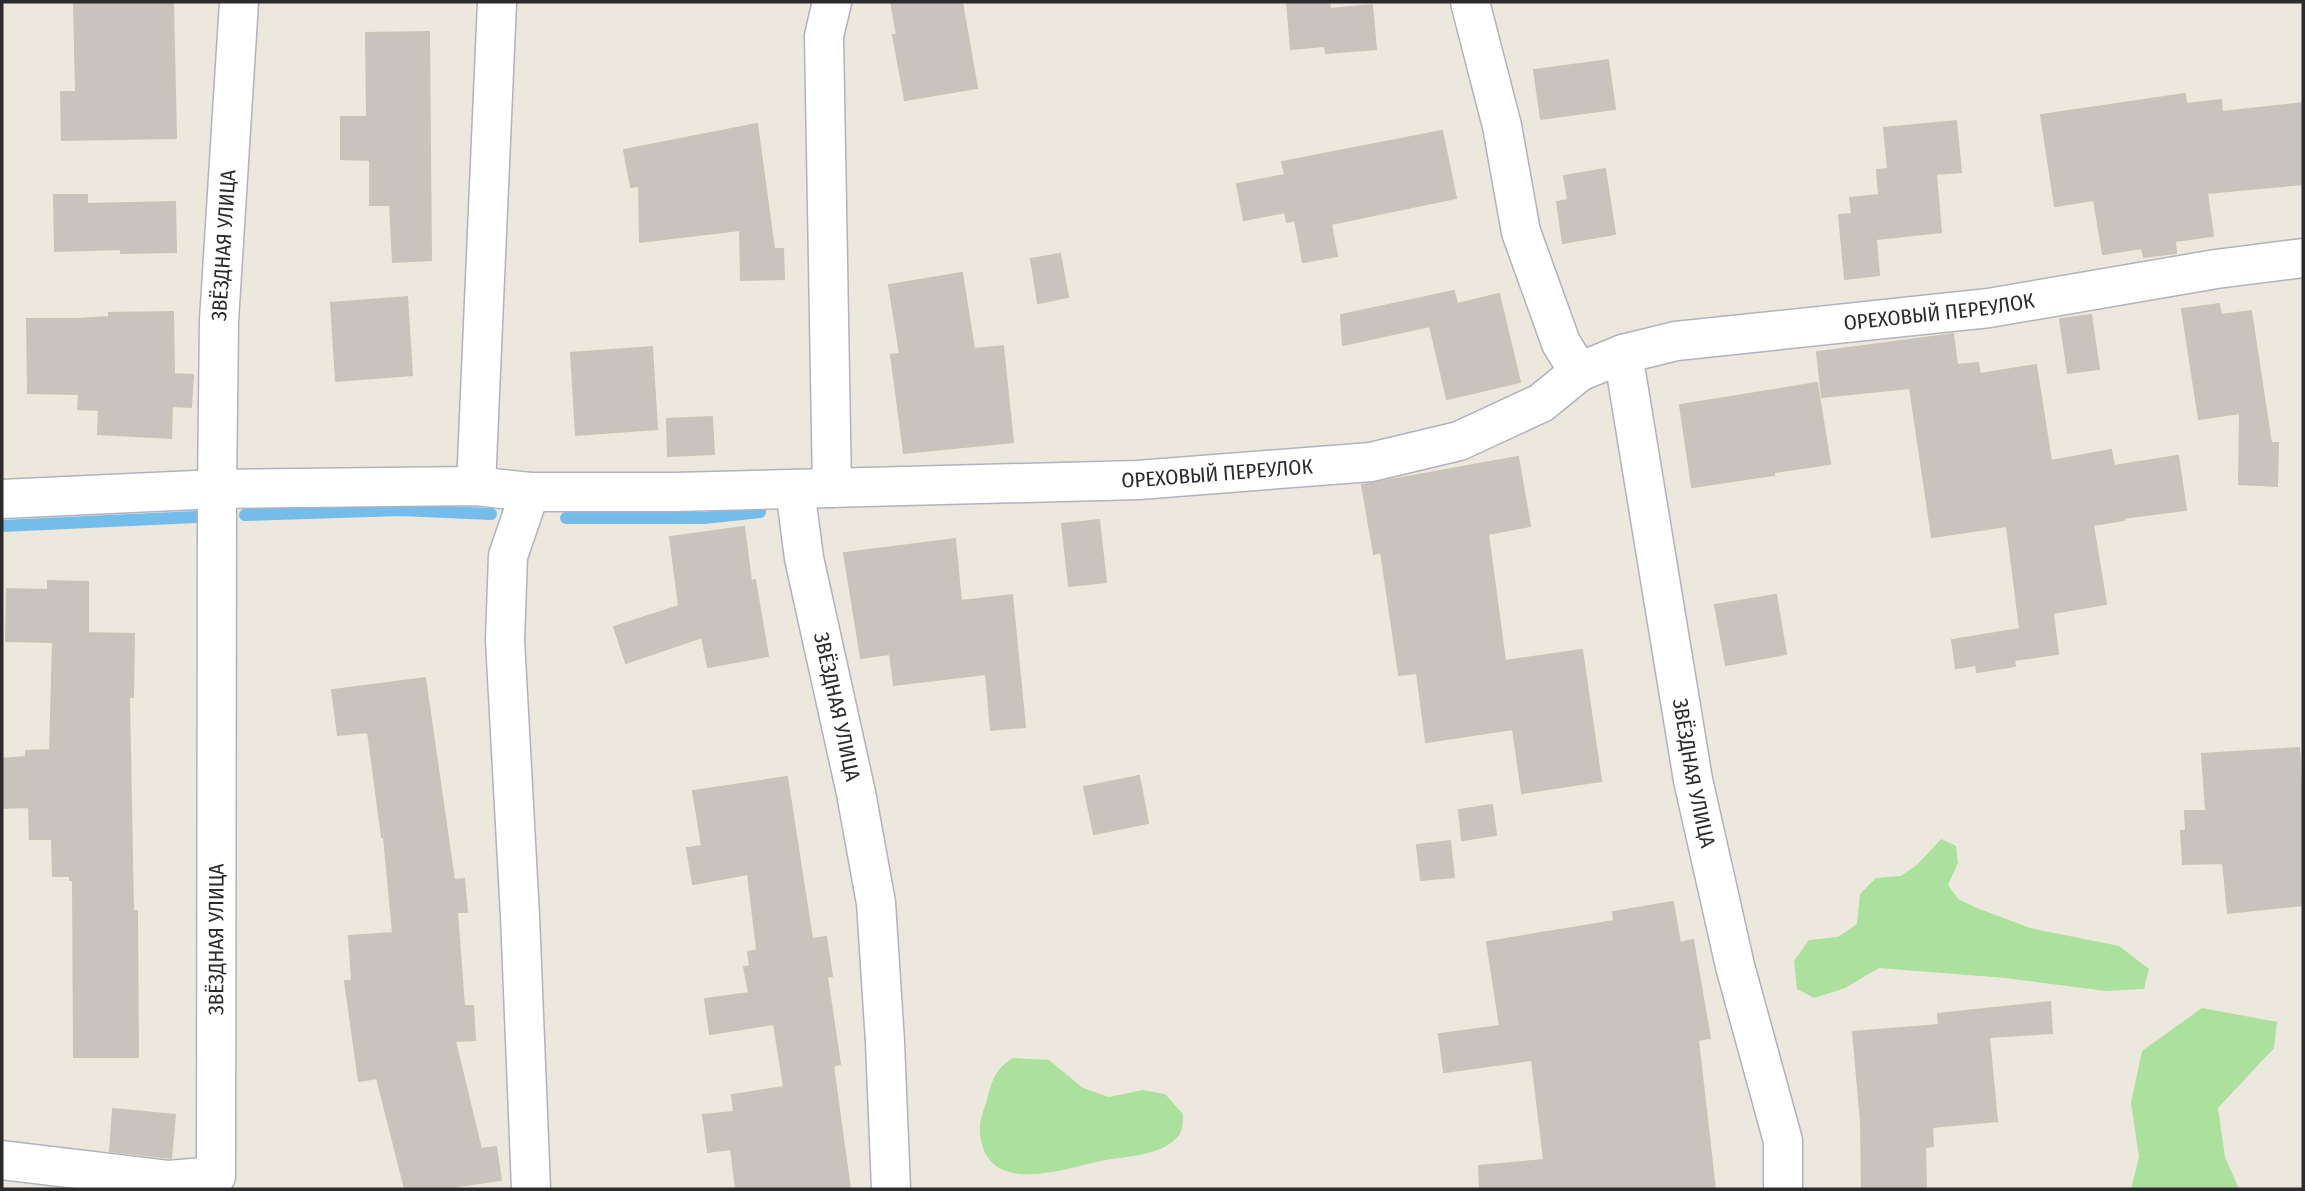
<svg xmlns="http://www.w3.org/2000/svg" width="2305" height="1191" font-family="'Fira Sans Condensed',sans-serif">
<rect width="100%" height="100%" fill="#ece8de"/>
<g fill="#abe19c">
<path d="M 1941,839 L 1956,846 L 1958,863 L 1948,885 L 1958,899 L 1977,908 L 2030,928 L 2119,946 L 2149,969 L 2144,989 L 2106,991 L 2006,978 L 1879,968 L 1845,988 L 1814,998 L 1797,989 L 1794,961 L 1809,940 L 1838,937 L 1857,924 L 1860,894 L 1876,878 L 1901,876 L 1918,864 Z"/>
<path d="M 2202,1008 L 2277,1022 L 2274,1048 L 2218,1108 L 2225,1157 L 2239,1189 L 2131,1189 L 2139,1157 L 2131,1103 L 2142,1051 Z"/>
<path d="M 1013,1058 L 1049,1060 L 1083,1088 L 1109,1097 L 1143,1090 L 1165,1094 L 1183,1114 C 1183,1126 1183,1134 1172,1142 C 1153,1157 1124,1156 1101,1161 C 1067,1168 1005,1191 985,1153 C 979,1139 978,1126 983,1112 C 992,1089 989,1072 1013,1058 Z"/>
</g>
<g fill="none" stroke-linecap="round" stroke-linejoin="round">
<g stroke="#74bcea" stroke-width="12">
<path d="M 245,515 L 400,510 L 491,514"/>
<path d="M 566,518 L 704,518 L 760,512"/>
<path d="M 2,526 L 196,517"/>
</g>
</g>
<g fill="#c8c4bd" stroke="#c8c4b7" stroke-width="2">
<path d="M 891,2 L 962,2 L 977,88 L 905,100 L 893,35 L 897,35 Z"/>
<path d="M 1287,2 L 1329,2 L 1330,9 L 1372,5 L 1376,49 L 1326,53 L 1325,46 L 1291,49 Z"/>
<path d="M 173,3 L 176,138 L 62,140 L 61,92 L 76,92 L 74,4 Z"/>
<path d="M 429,32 L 431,260 L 393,262 L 390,205 L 370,205 L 370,160 L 341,159 L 341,117 L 367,117 L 366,33 Z"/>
<path d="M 1608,60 L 1615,109 L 1541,119 L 1534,70 Z"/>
<path d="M 2185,94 L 2186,104 L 2221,100 L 2222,112 L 2303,103 L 2303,184 L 2207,193 L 2213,236 L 2175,241 L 2176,253 L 2144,257 L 2142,248 L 2103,254 L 2094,200 L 2055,206 L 2041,115 Z"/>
<path d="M 1956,121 L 1961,172 L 1936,174 L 1941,232 L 1876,239 L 1879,275 L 1845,279 L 1839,215 L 1852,214 L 1850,198 L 1879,195 L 1877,170 L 1888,169 L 1884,128 Z"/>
<path d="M 757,124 L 774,249 L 783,249 L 784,279 L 741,280 L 740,230 L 640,242 L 639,186 L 631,187 L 624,150 Z"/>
<path d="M 1442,131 L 1456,198 L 1331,224 L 1337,256 L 1303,262 L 1295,220 L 1287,222 L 1285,212 L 1244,220 L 1237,184 L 1285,175 L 1282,162 Z"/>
<path d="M 1605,169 L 1615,234 L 1563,243 L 1557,202 L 1568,200 L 1564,176 Z"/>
<path d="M 54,195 L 87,195 L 87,204 L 175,202 L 176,252 L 121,253 L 121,249 L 55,251 Z"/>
<path d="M 1060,254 L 1068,297 L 1038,303 L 1031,259 Z"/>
<path d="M 962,273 L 974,349 L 1003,346 L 1013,442 L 904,453 L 891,355 L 900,354 L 889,285 Z"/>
<path d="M 1454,291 L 1457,304 L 1499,294 L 1520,382 L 1447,399 L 1430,326 L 1343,345 L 1341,315 Z"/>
<path d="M 407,297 L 412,375 L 336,381 L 331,303 Z"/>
<path d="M 2219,304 L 2221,315 L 2251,311 L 2271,443 L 2278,443 L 2277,486 L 2239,484 L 2240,413 L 2199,419 L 2182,309 Z"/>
<path d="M 173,312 L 174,374 L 193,375 L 191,407 L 172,406 L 171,438 L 98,434 L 99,410 L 78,409 L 79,394 L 28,393 L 27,319 L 78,319 L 109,317 L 109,313 Z"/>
<path d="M 2091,315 L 2099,369 L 2068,373 L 2060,319 Z"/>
<path d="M 1953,334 L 1957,365 L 1978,363 L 1980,374 L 2036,365 L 2051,461 L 2111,450 L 2114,466 L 2178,456 L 2186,510 L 2123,518 L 2124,520 L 2093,525 L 2106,604 L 2053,613 L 2058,654 L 2014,660 L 2015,666 L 1977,672 L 1976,665 L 1956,668 L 1952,640 L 2020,629 L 2007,526 L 1932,537 L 1910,388 L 1822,397 L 1817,352 Z"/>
<path d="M 652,347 L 657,429 L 576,435 L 571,353 Z"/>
<path d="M 1817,383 L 1830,464 L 1774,472 L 1774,475 L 1692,487 L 1680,405 Z"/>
<path d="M 712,417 L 714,454 L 668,456 L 667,419 Z"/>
<path d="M 1518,457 L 1530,526 L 1488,534 L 1505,661 L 1582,650 L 1601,781 L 1522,793 L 1513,729 L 1426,742 L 1417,673 L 1399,675 L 1381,552 L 1374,554 L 1362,485 Z"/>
<path d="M 1099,520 L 1106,582 L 1069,586 L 1062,524 Z"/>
<path d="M 744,527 L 751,581 L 755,580 L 768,656 L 708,667 L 702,637 L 626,663 L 614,627 L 679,606 L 670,537 Z"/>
<path d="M 955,539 L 961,601 L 1012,595 L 1025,727 L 991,730 L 986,674 L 894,685 L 890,654 L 861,658 L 844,553 Z"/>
<path d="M 48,581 L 88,582 L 88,633 L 134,634 L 133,697 L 129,697 L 133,911 L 137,911 L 138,1057 L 74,1057 L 73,880 L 70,880 L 70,876 L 53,876 L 52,839 L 30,839 L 29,807 L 2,808 L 2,759 L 26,757 L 26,751 L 50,750 L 53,642 L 6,641 L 7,589 L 48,590 Z"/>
<path d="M 1776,595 L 1786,654 L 1726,665 L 1715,605 Z"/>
<path d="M 425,678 L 454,880 L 464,879 L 467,912 L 457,912 L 464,1006 L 473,1006 L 475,1040 L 455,1041 L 481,1149 L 496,1147 L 501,1180 L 437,1189 L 405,1189 L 377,1078 L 359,1081 L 345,981 L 352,981 L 349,936 L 393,933 L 384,837 L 382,837 L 368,732 L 338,735 L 332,690 Z"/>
<path d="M 2299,748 L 2303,815 L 2303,905 L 2228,913 L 2223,863 L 2183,864 L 2181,831 L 2186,831 L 2185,811 L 2206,811 L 2202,754 Z"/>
<path d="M 1139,776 L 1148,823 L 1094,834 L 1084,787 Z"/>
<path d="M 787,777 L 812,939 L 826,937 L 832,976 L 827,977 L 840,1064 L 833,1066 L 850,1189 L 736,1189 L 731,1149 L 708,1152 L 703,1115 L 734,1112 L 732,1095 L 784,1087 L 774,1024 L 710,1034 L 705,999 L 749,993 L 744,967 L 750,966 L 748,952 L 757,950 L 748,874 L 693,884 L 687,848 L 702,846 L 693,791 Z"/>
<path d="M 1492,805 L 1496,835 L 1462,840 L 1459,810 Z"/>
<path d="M 1450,841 L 1454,877 L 1421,880 L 1417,845 Z"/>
<path d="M 1673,902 L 1680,943 L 1693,940 L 1710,1038 L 1698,1040 L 1715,1189 L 1480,1189 L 1479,1166 L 1544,1160 L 1532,1060 L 1444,1072 L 1439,1034 L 1500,1026 L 1487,942 L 1614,921 L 1613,912 Z"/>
<path d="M 2050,1002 L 2052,1033 L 1989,1037 L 1997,1121 L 1932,1127 L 1933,1146 L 1925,1147 L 1926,1189 L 1862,1189 L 1861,1122 L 1853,1032 L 1939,1025 L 1938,1014 Z"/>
<path d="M 113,1109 L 175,1115 L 171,1158 L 110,1151 Z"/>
</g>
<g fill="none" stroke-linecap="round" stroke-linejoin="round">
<defs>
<g id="minor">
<path d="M 832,2 L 824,36 L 832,488"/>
<path d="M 1470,2 L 1502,126 L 1521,232 L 1561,343 L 1579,372"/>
<path id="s1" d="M 1623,354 L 1693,780 L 1735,966 L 1783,1141 L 1783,1189"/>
<path d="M 476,486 L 497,2"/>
<path id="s2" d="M 795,489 L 804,558 L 856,793 L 876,903 L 885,1042 L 891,1189"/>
<path d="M 530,492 L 508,556 L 505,640 L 520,916 L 531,1189"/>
<path id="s3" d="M 2,499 L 217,489 L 476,486 L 530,492 L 675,492 L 1138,480 L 1371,462 L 1459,441 L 1541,403 L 1579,372 L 1623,354 L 1676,341 L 1989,308 L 2216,269 L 2303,258"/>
<path id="s4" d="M 2,1160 L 169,1180 L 216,1176 L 217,489 L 219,321 L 239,2"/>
</g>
</defs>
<use href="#minor" stroke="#b1b2be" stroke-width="41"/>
<use href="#minor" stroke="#fff" stroke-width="38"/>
</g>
<g text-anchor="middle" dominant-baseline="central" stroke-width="5" stroke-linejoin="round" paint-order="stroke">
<g font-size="21" fill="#2b2b2b" stroke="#fff">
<text stroke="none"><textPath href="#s4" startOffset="1146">ЗВЁЗДНАЯ УЛИЦА</textPath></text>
<text stroke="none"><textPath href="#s3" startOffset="1967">ОРЕХОВЫЙ ПЕРЕУЛОК</textPath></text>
<text stroke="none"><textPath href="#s3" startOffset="1216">ОРЕХОВЫЙ ПЕРЕУЛОК</textPath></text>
<text stroke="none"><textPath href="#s2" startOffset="222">ЗВЁЗДНАЯ УЛИЦА</textPath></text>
<text stroke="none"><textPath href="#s1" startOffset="425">ЗВЁЗДНАЯ УЛИЦА</textPath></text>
<text stroke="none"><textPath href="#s4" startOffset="452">ЗВЁЗДНАЯ УЛИЦА</textPath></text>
</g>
</g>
<rect width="2305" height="1191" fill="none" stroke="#2b2b2b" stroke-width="7"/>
</svg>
